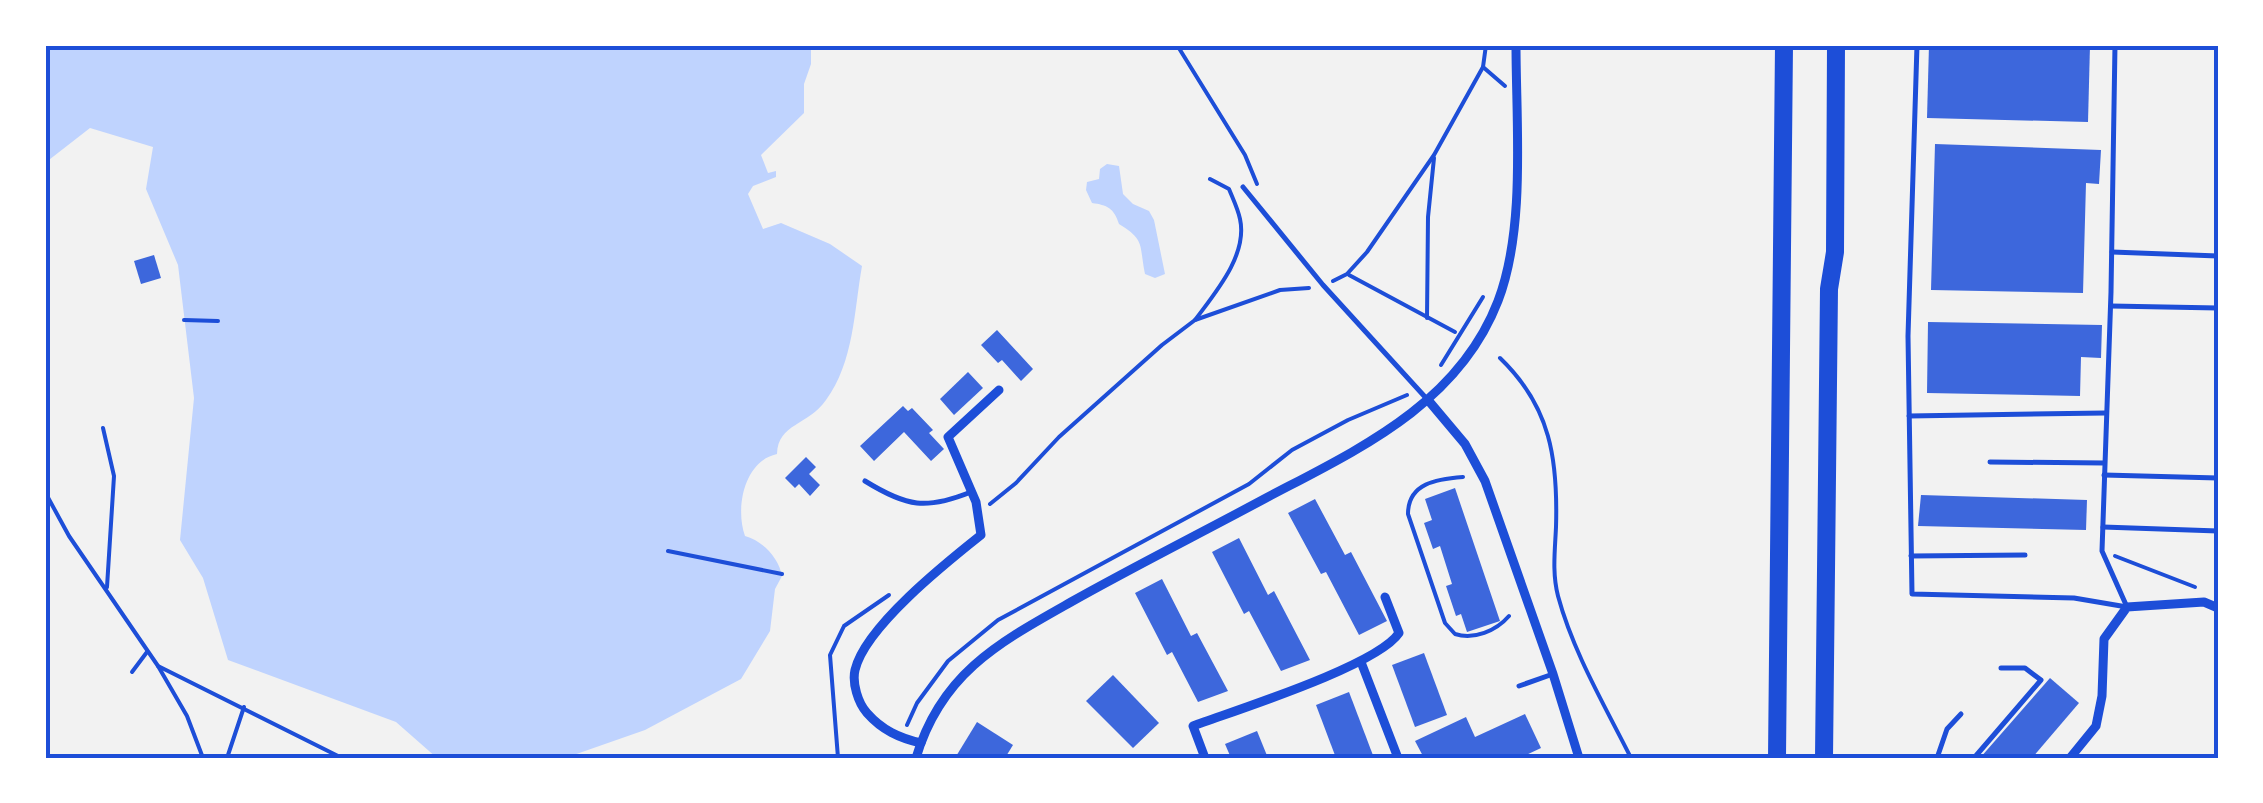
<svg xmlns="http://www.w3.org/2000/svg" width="2263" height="803" font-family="'PT Serif',serif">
<rect width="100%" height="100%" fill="#f2f2f2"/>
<g fill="#bfd3fe">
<path d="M 45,45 L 811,45 L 811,64 L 804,84 L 804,113 L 761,155 L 768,173 L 776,171 L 776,177 L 753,186 L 748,194 L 763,229 L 781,223 L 830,244 L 862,266 C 854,311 854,362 826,400 C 808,426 778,423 777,454 C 744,461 735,508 745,536 C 763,541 779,558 782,576 L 775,589 L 770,631 L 741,679 L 645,730 L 565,758 L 437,758 L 396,722 L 228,660 L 203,578 L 180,540 L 194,398 L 178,265 L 146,189 L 153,147 L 90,128 L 45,163 Z"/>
<path d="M 1107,164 L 1119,166 L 1123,194 L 1133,204 L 1149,211 L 1154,220 L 1165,274 L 1155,278 L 1145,274 C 1139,246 1146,240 1119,224 C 1114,208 1107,205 1092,203 L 1086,190 L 1087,182 L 1099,179 L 1100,169 Z"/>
</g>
<g fill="#3d67dc">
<path d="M 1929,45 L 2090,45 L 2088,122 L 1927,118 Z"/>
<path d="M 1935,144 L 2101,150 L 2099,184 L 2086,183 L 2083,293 L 1931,290 Z"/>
<path d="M 154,255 L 161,278 L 141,284 L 134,261 Z"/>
<path d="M 1928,322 L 2102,325 L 2101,358 L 2081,357 L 2080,396 L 1927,393 Z"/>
<path d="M 997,330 L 1033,369 L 1021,381 L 1002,360 L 998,363 L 981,345 Z"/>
<path d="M 968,372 L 983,388 L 954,415 L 940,399 Z"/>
<path d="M 903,406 L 908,411 L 912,408 L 933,430 L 929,433 L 944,449 L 931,461 L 904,432 L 874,461 L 860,446 Z"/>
<path d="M 806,457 L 816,467 L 809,474 L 820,485 L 810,496 L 799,484 L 795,488 L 785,478 Z"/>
<path d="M 1455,488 L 1500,621 L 1467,632 L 1461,614 L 1456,616 L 1446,586 L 1452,584 L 1440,546 L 1433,549 L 1424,523 L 1432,520 L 1425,499 Z"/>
<path d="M 1921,495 L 2087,500 L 2086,530 L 1918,526 Z"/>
<path d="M 1315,499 L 1345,555 L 1351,552 L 1387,621 L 1359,635 L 1326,572 L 1321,574 L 1288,513 Z"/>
<path d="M 1239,538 L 1268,595 L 1274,591 L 1310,660 L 1281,671 L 1249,611 L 1244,614 L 1212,552 Z"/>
<path d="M 1162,579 L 1191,636 L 1197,633 L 1228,691 L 1198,702 L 1172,652 L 1167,655 L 1135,593 Z"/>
<path d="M 1424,653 L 1447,715 L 1415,727 L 1392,665 Z"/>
<path d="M 1113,675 L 1159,723 L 1133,748 L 1086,701 Z"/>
<path d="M 2050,678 L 2079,703 L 2032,758 L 1980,758 Z"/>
<path d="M 1349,692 L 1374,758 L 1336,758 L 1316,705 Z"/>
<path d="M 1525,714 L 1541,748 L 1520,758 L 1424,758 L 1415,741 L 1466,717 L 1475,737 Z"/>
<path d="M 977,722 L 1013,745 L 1005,758 L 955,758 Z"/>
<path d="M 1257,731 L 1268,758 L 1231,758 L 1225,744 Z"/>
</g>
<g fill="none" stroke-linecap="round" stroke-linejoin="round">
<g stroke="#1d4ed8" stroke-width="4">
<path d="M 1177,45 L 1245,155 L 1257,184"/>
<path d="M 1483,67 L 1505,86"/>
<path d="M 1349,275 L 1455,332"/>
<path d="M 1333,281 L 1347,274 L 1367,252 L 1434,155 L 1483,67 L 1486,45"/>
<path d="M 1427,318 L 1428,217 L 1434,158"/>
<path d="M 184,320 L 218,321"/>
<path d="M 1195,320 C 1215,293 1248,255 1240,219 C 1238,209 1233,199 1229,189 L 1210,179"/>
<path d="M 1500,358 C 1551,407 1558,460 1556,527 C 1555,550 1552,573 1558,596 C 1573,652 1605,706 1631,758"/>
<path d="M 1441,365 L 1483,297"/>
<path d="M 103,428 L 114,476 L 107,587"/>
<path d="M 1463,477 C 1437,479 1408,483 1408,514 L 1445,623 L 1455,634 C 1474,640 1496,631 1509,616"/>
<path d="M 45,492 L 69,536 L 158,666 L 342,758"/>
<path d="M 990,504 L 1016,483 L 1059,437 L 1162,345 L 1195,320 L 1280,290 L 1309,288"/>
<path d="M 668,551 L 782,574"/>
<path d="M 2115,556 L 2195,587"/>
<path d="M 158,666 L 187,716 L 203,758"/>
<path d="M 132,672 L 147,652"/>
<path d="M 907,725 L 917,703 L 948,661 L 998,620 L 1249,484 L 1292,450 L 1348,420 L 1407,395"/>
<path d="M 227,758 L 244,707"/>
<path d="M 838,758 L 830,655 L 844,626 L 889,595"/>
</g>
<g stroke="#1d4ed8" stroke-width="5">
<path d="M 1917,45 L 1908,336 L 1912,594 L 2074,598 L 2127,607"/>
<path d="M 2115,45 L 2111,292 L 2102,551 L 2127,607"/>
<path d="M 1243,187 L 1323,285 L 1426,398"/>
<path d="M 2112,252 L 2218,256"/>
<path d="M 2111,306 L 2218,308"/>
<path d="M 1909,416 L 2105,413"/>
<path d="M 1990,462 L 2104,463"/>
<path d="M 2104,475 L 2218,478"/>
<path d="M 865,481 C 907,507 926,510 971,492"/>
<path d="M 2103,527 L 2218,531"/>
<path d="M 1911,556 L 2025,555"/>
<path d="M 1519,686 L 1553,674"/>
<path d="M 1937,758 L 1947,729 L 1961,714"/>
<path d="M 1974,758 L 2041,680 L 2025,668 L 2001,668"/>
</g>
<g stroke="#1d4ed8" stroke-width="9">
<path d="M 1428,400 L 1465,444 L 1485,481 L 1553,674 L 1579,758"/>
<path d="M 1361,662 L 1398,758"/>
<path d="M 921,743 C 899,738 882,730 867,713 C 858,703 852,683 855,670 C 865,627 947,562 981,535 L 976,502 L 948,437 L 999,390"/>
<path d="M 916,758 C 941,673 1000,642 1071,602 C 1135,566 1201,533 1266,498 C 1357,450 1458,405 1498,301 C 1526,228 1516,124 1516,45"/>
<path d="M 1205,758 L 1193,726 C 1236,710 1377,666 1399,633 L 1385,597"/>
<path d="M 2070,758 L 2096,726 L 2102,696 L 2104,639 L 2127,607 L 2204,602 L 2218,608"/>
</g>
<g stroke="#1d4ed8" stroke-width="18">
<path d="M 1777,758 L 1784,45"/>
<path d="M 1824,758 L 1829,289 L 1835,252 L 1836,45"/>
</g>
</g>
<rect width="2263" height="803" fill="none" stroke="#ffffff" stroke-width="95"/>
<rect x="48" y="48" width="2168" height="708" fill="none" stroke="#1d4ed8" stroke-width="4"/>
</svg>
